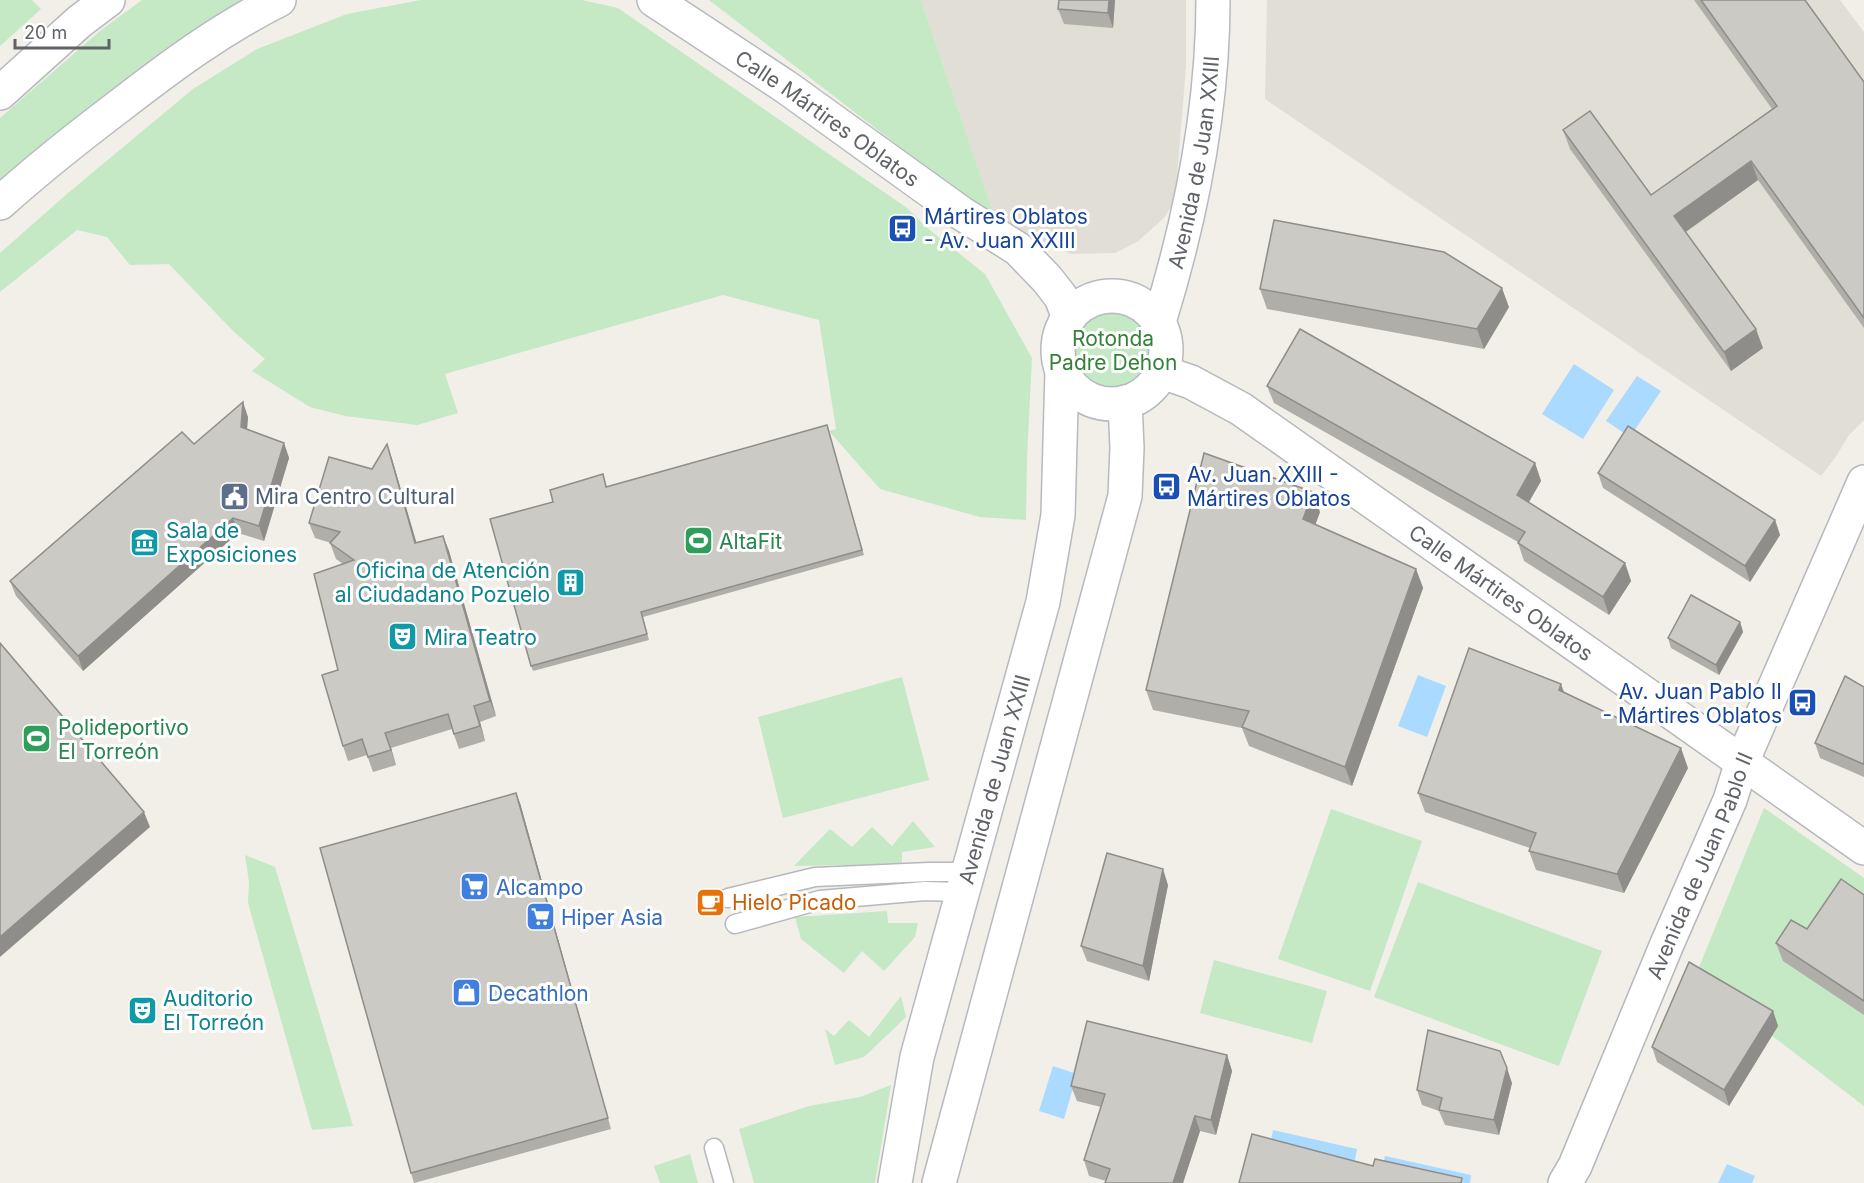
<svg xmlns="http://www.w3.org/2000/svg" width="1864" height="1183" font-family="Inter,sans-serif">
<rect width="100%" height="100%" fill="#f1efe8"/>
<g fill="#e1ded6">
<path d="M 921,0 L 1186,0 L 1186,67 L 1175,200 L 1164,218 L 1137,242 L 1115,253 L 1071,254 L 996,221 Z"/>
<path d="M 1267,0 L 1840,0 L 1864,32 L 1864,420 L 1849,435 L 1835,458 L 1821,476 L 1265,99 Z"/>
</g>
<g fill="#c5e8c5">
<path d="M 0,0 L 32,0 L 41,9 L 0,46 Z"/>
<path d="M 142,0 L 241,0 C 153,51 76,117 0,184 L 0,118 L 100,31 Z"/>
<path d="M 421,0 L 582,0 L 618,8 L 907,208 L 926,227 L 985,274 L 1032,358 L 1027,458 L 1026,520 L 980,517 L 880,489 L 829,431 L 836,429 L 819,320 L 723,295 L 445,374 L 458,413 L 417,425 L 345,416 L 310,407 L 252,371 L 265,359 L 233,331 L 169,264 L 130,265 L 107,237 L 77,230 L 0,292 L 0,253 L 68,193 L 193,89 L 257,49 L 347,14 Z"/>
<path d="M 709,0 L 921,0 L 996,221 Z"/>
<circle cx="1113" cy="350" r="44"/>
<path d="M 902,677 L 929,780 L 783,818 L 758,717 Z"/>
<path d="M 1764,808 L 1864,878 L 1864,1106 L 1695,977 Z"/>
<path d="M 1331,809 L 1422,841 L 1370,991 L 1278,959 Z"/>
<path d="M 913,821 L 935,847 L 902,852 L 902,864 L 794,866 L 830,829 L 852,847 L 872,827 L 892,846 Z"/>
<path d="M 245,855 L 275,867 L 353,1126 L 312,1130 L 248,903 L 249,882 Z"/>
<path d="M 1418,882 L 1602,951 L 1559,1066 L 1374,997 Z"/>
<path d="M 887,911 L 888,923 L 918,923 L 915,937 L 884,971 L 862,951 L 844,973 L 801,939 L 795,917 Z"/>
<path d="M 1214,960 L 1327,991 L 1312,1043 L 1200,1013 Z"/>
<path d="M 901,996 L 906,1017 L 864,1057 L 835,1065 L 825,1029 L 834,1036 L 849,1020 L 869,1037 Z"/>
<path d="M 891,1085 L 875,1183 L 754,1183 L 739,1129 L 809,1106 L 860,1097 Z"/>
<path d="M 690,1154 L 698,1183 L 660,1183 L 654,1166 Z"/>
</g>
<g fill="#aadaff">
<path d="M 1574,364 L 1614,390 L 1583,439 L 1542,414 Z"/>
<path d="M 1637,376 L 1661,391 L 1630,437 L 1606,421 Z"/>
<path d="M 1418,675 L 1446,686 L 1427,737 L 1398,726 Z"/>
<path d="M 1053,1066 L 1077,1074 L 1064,1119 L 1039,1111 Z"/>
<path d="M 1273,1130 L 1357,1149 L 1354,1165 L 1270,1145 Z"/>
<path d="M 1385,1156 L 1471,1175 L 1470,1183 L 1421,1183 L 1381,1174 Z"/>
<path d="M 1727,1164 L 1755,1176 L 1752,1183 L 1718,1183 Z"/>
</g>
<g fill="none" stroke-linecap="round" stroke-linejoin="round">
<defs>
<g id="service">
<path d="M 728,898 L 815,877 L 929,872 L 968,872"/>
<path d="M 735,924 L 820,900 L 925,891 L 962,892"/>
<path d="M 714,1148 L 724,1183"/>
</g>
<g id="minor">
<path id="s1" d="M 1162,372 L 1191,382 L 1241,409 L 1864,848"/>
<path id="s2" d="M 1565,1183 L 1575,1166 L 1667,944 L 1730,800 L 1742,762 L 1864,482"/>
</g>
<g id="secondary">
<path id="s3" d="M 654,0 L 786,87 L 961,213 L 1018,249 L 1047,279 L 1061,297 L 1069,318"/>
<path d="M 0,93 L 80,21 L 108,0"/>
<path d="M 0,203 C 38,169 77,138 118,107 C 171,66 219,30 279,0"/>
<circle cx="1112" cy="350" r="54"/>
<path id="s4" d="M 1159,322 C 1191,218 1213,110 1213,0"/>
<path id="s5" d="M 895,1183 L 917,1057 L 1043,602 L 1058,515 L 1062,371"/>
<path d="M 939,1183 L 1125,496 L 1127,448 L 1125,402"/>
</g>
</defs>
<use href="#service" stroke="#b5b8bc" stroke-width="21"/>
<use href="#minor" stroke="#b5b8bc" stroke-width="36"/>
<use href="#secondary" stroke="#b6babf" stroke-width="36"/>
<use href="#service" stroke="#fff" stroke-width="18"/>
<use href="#minor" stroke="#fff" stroke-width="33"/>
<use href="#secondary" stroke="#fff" stroke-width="33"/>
</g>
<g fill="#afaea9">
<path d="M 1115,0 L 1113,28 L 1064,24 L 1058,9 Z"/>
<path d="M 1694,0 L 1805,0 L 1864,82 L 1864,328 L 1758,180 L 1686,232 L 1763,348 L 1731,371 L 1570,149 L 1563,130 L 1651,195 L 1772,109 Z"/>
<path d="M 1260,289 L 1509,307 L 1484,349 L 1267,309 Z"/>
<path d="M 1267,386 L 1535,463 L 1541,481 L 1529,502 L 1625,563 L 1631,581 L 1609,615 L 1524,561 L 1518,543 L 1518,542 L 1274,403 Z"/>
<path d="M 248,417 L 247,429 L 284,443 L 289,458 L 264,541 L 238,533 L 83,671 L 16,596 L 10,581 L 194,444 Z"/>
<path d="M 827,425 L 864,555 L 643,617 L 649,640 L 533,671 L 531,666 L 553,502 L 603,474 L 607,487 Z"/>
<path d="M 387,444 L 392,459 L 416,543 L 443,536 L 449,551 L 496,716 L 480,722 L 485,741 L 459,749 L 452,729 L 391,748 L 396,765 L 373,772 L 367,755 L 348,761 L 343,746 L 338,670 L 343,564 L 336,559 L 330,543 L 331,543 L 315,538 L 309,523 L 372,469 Z"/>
<path d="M 1598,473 L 1775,520 L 1780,535 L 1750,582 L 1603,488 Z"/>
<path d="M 1320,512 L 1315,525 L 1416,569 L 1423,588 L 1352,786 L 1249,746 L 1242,728 L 1153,710 L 1146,690 Z"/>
<path d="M 1740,622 L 1743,632 L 1719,675 L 1671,648 L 1668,638 Z"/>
<path d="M 1864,687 L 1864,777 L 1820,758 L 1815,743 Z"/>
<path d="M 1564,692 L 1688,768 L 1624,893 L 1536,870 L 1529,851 L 1530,848 L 1425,812 L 1418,793 Z"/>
<path d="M 520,803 L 611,1129 L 414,1183 L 411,1173 Z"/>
<path d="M 1168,885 L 1149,981 L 1087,961 L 1081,946 Z"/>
<path d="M 1864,895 L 1864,1015 L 1783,961 L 1776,943 L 1807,929 Z"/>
<path d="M 1773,1011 L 1778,1026 L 1729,1106 L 1657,1062 L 1652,1047 Z"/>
<path d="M 1227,1055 L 1232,1071 L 1216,1135 L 1200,1131 L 1183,1183 L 1105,1183 L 1106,1181 L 1089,1176 L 1084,1160 L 1101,1107 L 1077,1101 L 1071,1086 Z"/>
<path d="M 1512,1083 L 1499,1135 L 1445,1125 L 1439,1111 L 1422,1105 L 1417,1090 Z"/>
</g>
<g fill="#8f8d8a">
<path d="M 1109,0 L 1115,0 L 1113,28 L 1108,13 Z"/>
<path d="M 1751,161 L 1758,180 L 1681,235 L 1674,216 Z"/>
<path d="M 1502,288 L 1509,307 L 1484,349 L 1477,329 Z"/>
<path d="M 1756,329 L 1763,348 L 1731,371 L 1724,352 Z"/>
<path d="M 243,402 L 248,417 L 246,442 L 241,427 Z"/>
<path d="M 284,443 L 289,458 L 264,541 L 259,526 Z"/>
<path d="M 387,444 L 392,459 L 421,558 L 415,543 Z"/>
<path d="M 1535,463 L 1541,481 L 1523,512 L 1517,495 Z"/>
<path d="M 1313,492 L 1320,512 L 1310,539 L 1303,519 Z"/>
<path d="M 233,518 L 238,533 L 83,671 L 78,656 Z"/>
<path d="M 1775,520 L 1780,535 L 1750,582 L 1745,566 Z"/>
<path d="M 443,536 L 449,551 L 496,716 L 490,701 Z"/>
<path d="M 1625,563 L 1631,581 L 1609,615 L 1603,597 Z"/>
<path d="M 1416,569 L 1423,588 L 1352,786 L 1345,767 Z"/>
<path d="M 1740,622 L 1743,632 L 1719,675 L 1716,665 Z"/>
<path d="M 1561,684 L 1568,703 L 1559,690 Z"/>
<path d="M 474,706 L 480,722 L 485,741 L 480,726 Z"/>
<path d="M 385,733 L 391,748 L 396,765 L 391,750 Z"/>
<path d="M 1681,748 L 1688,768 L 1624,893 L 1617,874 Z"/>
<path d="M 516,793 L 520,803 L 611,1129 L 608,1118 Z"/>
<path d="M 144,812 L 150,827 L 0,957 L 0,937 Z"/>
<path d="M 1163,869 L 1168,885 L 1149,981 L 1143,966 Z"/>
<path d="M 1773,1011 L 1778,1026 L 1729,1106 L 1724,1090 Z"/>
<path d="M 1227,1055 L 1232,1071 L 1216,1135 L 1211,1120 Z"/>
<path d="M 1507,1068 L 1512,1083 L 1499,1135 L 1494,1120 Z"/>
<path d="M 1195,1116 L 1200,1131 L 1183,1183 L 1173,1183 Z"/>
</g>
<g fill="#cccac5" stroke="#8f8d8a" stroke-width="1.5">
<path d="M 1059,0 L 1109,0 L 1108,13 L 1058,9 Z"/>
<path d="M 1701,0 L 1805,0 L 1864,82 L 1864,318 L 1751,161 L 1674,216 L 1756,329 L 1724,352 L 1563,130 L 1590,111 L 1651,195 L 1777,106 Z"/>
<path d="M 1274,220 L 1444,252 L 1502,288 L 1477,329 L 1260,289 Z"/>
<path d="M 1300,329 L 1535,463 L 1517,495 L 1625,563 L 1603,597 L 1518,543 L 1525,532 L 1267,386 Z"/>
<path d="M 243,402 L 241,427 L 284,443 L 259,526 L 233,518 L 78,656 L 10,581 L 182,432 L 194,444 Z"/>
<path d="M 827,425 L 862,550 L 641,612 L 647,634 L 531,666 L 490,519 L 553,502 L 550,490 L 603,474 L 606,487 Z"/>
<path d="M 1628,426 L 1775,520 L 1745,566 L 1598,473 Z"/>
<path d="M 387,444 L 415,543 L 443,536 L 490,701 L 474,706 L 480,726 L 454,734 L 448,714 L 385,733 L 391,750 L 368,757 L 362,739 L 343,746 L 322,675 L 338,670 L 314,574 L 354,560 L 330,543 L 340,532 L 309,523 L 329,457 L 372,469 Z"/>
<path d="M 1204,453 L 1313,492 L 1303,519 L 1416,569 L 1345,767 L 1242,727 L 1249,711 L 1146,690 Z"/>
<path d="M 1691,595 L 1740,622 L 1716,665 L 1668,638 Z"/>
<path d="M 0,643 L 144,812 L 0,937 Z"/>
<path d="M 1469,648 L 1561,684 L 1559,690 L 1681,748 L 1617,874 L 1529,851 L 1536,833 L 1418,793 Z"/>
<path d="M 1845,676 L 1864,687 L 1864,762 L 1863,764 L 1815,743 Z"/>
<path d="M 516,793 L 608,1118 L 411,1173 L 320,848 Z"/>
<path d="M 1107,853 L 1163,869 L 1143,966 L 1081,946 Z"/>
<path d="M 1841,879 L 1864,895 L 1864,1001 L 1776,943 L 1791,920 L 1807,929 Z"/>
<path d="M 1689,962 L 1773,1011 L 1724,1090 L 1652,1047 Z"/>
<path d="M 1087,1021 L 1227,1055 L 1211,1120 L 1195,1116 L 1173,1183 L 1105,1183 L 1110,1169 L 1084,1160 L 1105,1094 L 1071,1086 Z"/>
<path d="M 1428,1030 L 1500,1051 L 1507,1068 L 1494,1120 L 1439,1110 L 1442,1098 L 1417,1090 Z"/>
<path d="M 1252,1134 L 1373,1166 L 1375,1159 L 1462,1178 L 1461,1183 L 1239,1183 Z"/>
</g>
<defs>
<symbol id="bus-square" viewBox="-11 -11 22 22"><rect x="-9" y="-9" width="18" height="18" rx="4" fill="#1a4fb4" stroke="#fff"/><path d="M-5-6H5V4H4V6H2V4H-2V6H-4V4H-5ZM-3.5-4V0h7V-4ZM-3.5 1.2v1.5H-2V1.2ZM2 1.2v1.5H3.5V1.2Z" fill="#fff"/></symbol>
<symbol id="civic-square" viewBox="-11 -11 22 22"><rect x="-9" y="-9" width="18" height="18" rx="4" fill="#5c6f8a" stroke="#fff"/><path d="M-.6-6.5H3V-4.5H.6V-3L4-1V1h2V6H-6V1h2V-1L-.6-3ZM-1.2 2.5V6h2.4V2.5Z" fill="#fff"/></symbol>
<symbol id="stadium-square" viewBox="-11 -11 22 22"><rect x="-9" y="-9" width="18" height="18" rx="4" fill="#2e9e5b" stroke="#fff"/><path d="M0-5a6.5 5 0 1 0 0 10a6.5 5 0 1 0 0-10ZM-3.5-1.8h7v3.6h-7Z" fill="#fff"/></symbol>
<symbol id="museum-square" viewBox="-11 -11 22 22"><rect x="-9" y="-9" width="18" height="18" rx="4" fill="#0f9aa8" stroke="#fff"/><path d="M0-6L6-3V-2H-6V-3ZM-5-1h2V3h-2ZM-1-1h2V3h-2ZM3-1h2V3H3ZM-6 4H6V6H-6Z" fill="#fff"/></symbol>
<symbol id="building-square" viewBox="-11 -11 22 22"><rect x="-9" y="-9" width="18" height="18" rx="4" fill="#0f9aa8" stroke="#fff"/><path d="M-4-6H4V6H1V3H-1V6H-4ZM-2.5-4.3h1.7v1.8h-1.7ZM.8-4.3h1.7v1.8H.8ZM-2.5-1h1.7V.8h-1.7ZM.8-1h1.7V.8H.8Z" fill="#fff"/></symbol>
<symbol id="theatre-square" viewBox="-11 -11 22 22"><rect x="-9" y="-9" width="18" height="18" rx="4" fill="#0f9aa8" stroke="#fff"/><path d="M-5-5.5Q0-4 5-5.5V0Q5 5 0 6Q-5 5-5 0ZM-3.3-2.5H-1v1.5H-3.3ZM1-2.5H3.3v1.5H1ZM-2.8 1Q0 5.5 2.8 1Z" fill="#fff"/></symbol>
<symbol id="supermarket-square" viewBox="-11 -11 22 22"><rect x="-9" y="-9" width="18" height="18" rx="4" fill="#3f7fe0" stroke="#fff"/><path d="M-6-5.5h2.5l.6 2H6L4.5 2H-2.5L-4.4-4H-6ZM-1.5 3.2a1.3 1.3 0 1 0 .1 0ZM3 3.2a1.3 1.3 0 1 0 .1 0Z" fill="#fff"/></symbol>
<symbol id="cafe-square" viewBox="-11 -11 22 22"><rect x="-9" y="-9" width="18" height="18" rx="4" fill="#e8710a" stroke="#fff"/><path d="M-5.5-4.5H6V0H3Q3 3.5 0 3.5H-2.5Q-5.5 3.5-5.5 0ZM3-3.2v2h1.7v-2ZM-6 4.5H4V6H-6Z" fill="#fff"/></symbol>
<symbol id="shop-square" viewBox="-11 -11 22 22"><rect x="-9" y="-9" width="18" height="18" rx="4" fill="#3f7fe0" stroke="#fff"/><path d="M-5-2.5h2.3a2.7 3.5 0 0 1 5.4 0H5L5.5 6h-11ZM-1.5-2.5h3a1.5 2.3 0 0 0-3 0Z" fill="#fff"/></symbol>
</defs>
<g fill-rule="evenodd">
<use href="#bus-square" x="886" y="212" width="33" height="33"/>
<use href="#bus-square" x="1150" y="470" width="33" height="33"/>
<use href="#civic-square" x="218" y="480" width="33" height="33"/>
<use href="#stadium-square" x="682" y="524" width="33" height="33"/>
<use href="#museum-square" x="128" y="526" width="33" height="33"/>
<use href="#building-square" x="554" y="566" width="33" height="33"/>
<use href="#theatre-square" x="386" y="620" width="33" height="33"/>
<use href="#bus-square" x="1786" y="686" width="33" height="33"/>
<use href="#stadium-square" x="20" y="722" width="33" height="33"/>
<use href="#supermarket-square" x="458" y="870" width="33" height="33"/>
<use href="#cafe-square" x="694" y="886" width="33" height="33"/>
<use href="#supermarket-square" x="524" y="900" width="33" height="33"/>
<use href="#shop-square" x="450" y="976" width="33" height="33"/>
<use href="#theatre-square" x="126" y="994" width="33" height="33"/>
</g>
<g text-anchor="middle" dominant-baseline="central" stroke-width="6" stroke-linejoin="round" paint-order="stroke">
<g font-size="21" fill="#5f6368" stroke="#fff">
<text stroke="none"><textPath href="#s3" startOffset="210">Calle Mártires Oblatos</textPath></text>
<text stroke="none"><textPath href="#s4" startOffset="164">Avenida de Juan XXIII</textPath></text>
<text stroke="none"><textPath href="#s1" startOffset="406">Calle Mártires Oblatos</textPath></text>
<text stroke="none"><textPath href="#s5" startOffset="416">Avenida de Juan XXIII</textPath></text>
<text stroke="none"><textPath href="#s2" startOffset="345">Avenida de Juan Pablo II</textPath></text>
</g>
<g font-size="21" fill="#164399" stroke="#fff" text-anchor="start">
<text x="924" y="216">Mártires Oblatos<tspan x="924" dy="24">- Av. Juan XXIII</tspan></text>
<text x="1187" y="474">Av. Juan XXIII -<tspan x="1187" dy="24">Mártires Oblatos</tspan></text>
<text x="1782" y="691" text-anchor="end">Av. Juan Pablo II<tspan x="1782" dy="24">- Mártires Oblatos</tspan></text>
</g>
<g font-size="21" fill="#348238" stroke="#fff">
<text x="1113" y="338">Rotonda<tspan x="1113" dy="24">Padre Dehon</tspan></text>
</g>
<g font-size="21" fill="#4e5e75" stroke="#fff" text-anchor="start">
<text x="255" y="496">Mira Centro Cultural</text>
</g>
<g font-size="21" fill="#0d838f" stroke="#fff" text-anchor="start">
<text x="166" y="530">Sala de<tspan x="166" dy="24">Exposiciones</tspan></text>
<text x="550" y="570" text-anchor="end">Oficina de Atención<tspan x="550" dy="24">al Ciudadano Pozuelo</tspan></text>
<text x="424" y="637">Mira Teatro</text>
<text x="163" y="998">Auditorio<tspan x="163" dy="24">El Torreón</tspan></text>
</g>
<g font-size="21" fill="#27864d" stroke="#fff" text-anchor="start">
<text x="719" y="541">AltaFit</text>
<text x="58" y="727">Polideportivo<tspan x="58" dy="24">El Torreón</tspan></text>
</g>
<g font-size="21" fill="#366cbe" stroke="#fff" text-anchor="start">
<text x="496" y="887">Alcampo</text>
<text x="561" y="917">Hiper Asia</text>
<text x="488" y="993">Decathlon</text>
</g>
<g font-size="21" fill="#c56008" stroke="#fff" text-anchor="start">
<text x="732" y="902">Hielo Picado</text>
</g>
</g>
<path d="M15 39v9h94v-9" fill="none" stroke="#5f6368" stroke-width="3"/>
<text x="24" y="39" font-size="18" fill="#5f6368" stroke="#ffffff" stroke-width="4.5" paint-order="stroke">20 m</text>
</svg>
